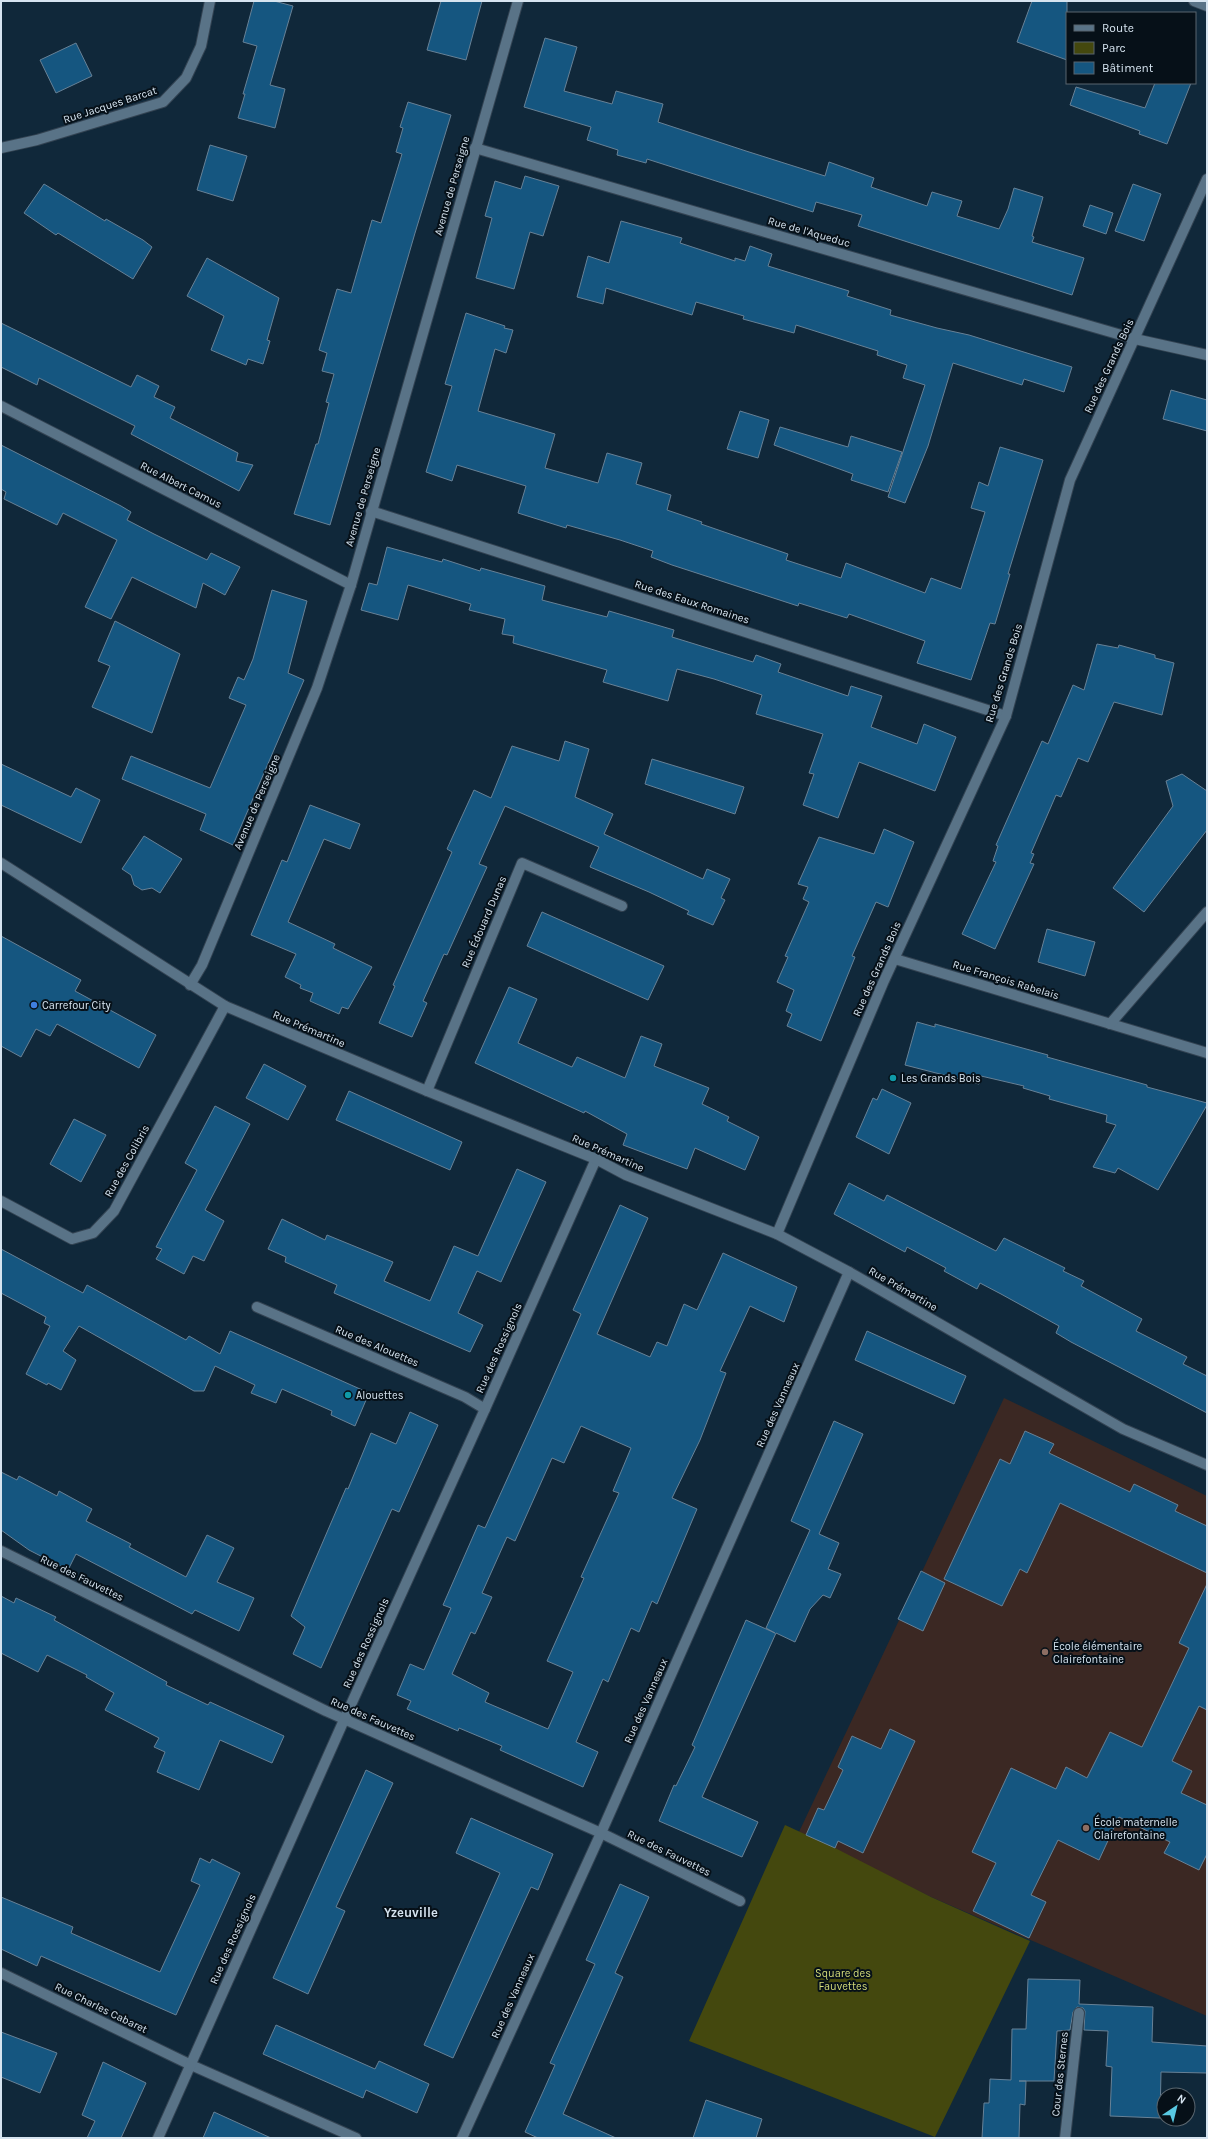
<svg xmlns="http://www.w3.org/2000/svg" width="1208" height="2139" font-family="Karla,sans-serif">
<rect width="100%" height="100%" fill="#10283a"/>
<path fill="#3b2823" d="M 1004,1398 L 1207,1496 L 1207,2016 L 931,1897 L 799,1832 Z"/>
<path fill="#44480e" d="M 785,1825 L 835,1848 L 931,1897 L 1030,1941 L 935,2137 L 689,2041 Z"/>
<g fill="#155680" stroke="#678196" fill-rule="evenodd">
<path d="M 254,1 L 274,1 L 293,6 L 270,85 L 285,89 L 275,128 L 238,118 L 245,94 L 243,94 L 257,46 L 243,42 Z"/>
<path d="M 441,1 L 482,1 L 466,60 L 427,50 Z"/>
<path d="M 1032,1 L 1067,1 L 1067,60 L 1017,42 Z"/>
<path d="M 545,38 L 577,47 L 564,91 L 612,104 L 616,91 L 663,104 L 658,122 L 746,151 L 825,176 L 829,162 L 874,178 L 871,187 L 927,206 L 932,192 L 962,201 L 957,216 L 999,229 L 1008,209 L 1014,188 L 1043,197 L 1032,236 L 1034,237 L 1032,242 L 1084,258 L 1072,295 L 858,226 L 862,215 L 816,202 L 813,212 L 647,159 L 646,163 L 617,155 L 618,150 L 587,140 L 591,127 L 524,107 Z"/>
<path d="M 76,43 L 92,76 L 56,93 L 40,60 Z"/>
<path d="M 1155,83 L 1191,83 L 1167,144 L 1139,134 L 1140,131 L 1070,105 L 1076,87 L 1145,108 Z"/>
<path d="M 408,102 L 451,115 L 415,233 L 330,525 L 294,514 L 316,444 L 318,444 L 329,403 L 326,402 L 334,374 L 322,371 L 327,353 L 319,350 L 337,289 L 351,293 L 372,220 L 381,223 L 402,154 L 396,152 L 403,128 L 400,127 Z"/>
<path d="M 210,145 L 247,156 L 233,201 L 197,190 Z"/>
<path d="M 525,176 L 559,186 L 543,236 L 530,232 L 514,289 L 476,278 L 492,218 L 485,216 L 495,181 L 521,189 Z"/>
<path d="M 44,184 L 105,221 L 106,219 L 143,240 L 152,247 L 133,279 L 58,233 L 56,235 L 24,213 Z"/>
<path d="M 1133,184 L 1161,194 L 1144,241 L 1115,231 Z"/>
<path d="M 1090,205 L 1113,213 L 1106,234 L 1083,226 Z"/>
<path d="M 621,221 L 682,238 L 680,243 L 735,261 L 735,258 L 745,261 L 750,246 L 772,254 L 768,266 L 849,291 L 847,296 L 891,310 L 890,315 L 937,328 L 969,335 L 1072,367 L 1064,392 L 1024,379 L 1022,385 L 953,363 L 928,446 L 905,503 L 888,497 L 925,385 L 903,378 L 907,365 L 877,355 L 878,351 L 796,325 L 794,333 L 743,319 L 744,316 L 696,302 L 692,315 L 606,288 L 603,304 L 577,297 L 588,256 L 609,263 Z"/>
<path d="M 207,258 L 279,298 L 267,340 L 270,341 L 263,364 L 248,359 L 246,365 L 211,350 L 224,316 L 187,296 Z"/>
<path d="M 466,313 L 505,326 L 504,328 L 513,330 L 506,353 L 495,349 L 478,411 L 555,434 L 545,468 L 598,483 L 607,453 L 642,463 L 636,484 L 671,495 L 667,510 L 702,522 L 701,524 L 788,554 L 786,560 L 841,578 L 846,563 L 925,593 L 931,578 L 961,589 L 985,512 L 971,508 L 979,482 L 988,486 L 1000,447 L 1043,460 L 1008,574 L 1010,574 L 995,624 L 990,623 L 971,680 L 917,663 L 925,641 L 849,614 L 847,618 L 799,603 L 798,606 L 672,565 L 651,557 L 653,551 L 620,540 L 567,525 L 566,528 L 518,513 L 526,486 L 457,465 L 452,481 L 426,472 L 452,386 L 445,384 Z"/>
<path d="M 1,323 L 131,387 L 137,375 L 159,386 L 154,397 L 175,407 L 170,418 L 238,453 L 236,461 L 253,465 L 239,491 L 131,434 L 135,426 L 39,378 L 37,385 L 1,367 Z"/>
<path d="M 1171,390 L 1207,400 L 1207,431 L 1163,419 Z"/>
<path d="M 740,411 L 769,420 L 758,458 L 727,449 Z"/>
<path d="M 780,427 L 848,447 L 851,436 L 902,452 L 888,492 L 851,480 L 853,474 L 774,445 Z"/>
<path d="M 1,445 L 121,506 L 131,512 L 127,520 L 154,534 L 207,560 L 211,553 L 240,567 L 225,595 L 203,583 L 196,608 L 132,577 L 111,619 L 85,607 L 117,540 L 63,513 L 57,525 L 4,499 L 6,492 L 1,489 Z"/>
<path d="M 387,547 L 442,562 L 443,559 L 480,571 L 481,568 L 545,586 L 542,600 L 607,617 L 609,611 L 657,625 L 674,630 L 672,637 L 753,662 L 756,655 L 781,664 L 778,672 L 848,696 L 851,686 L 882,696 L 871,727 L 917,744 L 924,724 L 956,737 L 935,791 L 859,762 L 838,818 L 803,805 L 814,774 L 809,773 L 823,734 L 756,714 L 762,695 L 714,679 L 677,669 L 668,701 L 603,682 L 607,670 L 513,643 L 514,636 L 502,634 L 505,619 L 469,610 L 471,604 L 408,585 L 398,620 L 361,610 L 369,583 L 377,585 Z"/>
<path d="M 272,590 L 307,601 L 288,673 L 304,680 L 233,845 L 200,830 L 206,814 L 122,779 L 131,756 L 210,788 L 246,705 L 229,698 L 238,677 L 244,680 L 253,659 Z"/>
<path d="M 115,621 L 180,654 L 152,733 L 92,707 L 110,666 L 98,661 Z"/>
<path d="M 1097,644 L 1118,648 L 1119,645 L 1155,655 L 1155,658 L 1174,663 L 1162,715 L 1114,702 L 1088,762 L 1078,758 L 1061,797 L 1056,795 L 1031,853 L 1034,854 L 1030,863 L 1034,864 L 995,949 L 962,934 L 996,862 L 993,861 L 998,846 L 996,845 L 1042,741 L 1048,744 L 1073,685 L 1084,690 Z"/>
<path d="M 565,741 L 589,749 L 575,797 L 613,814 L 604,834 L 703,879 L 707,869 L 730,879 L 721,898 L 725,900 L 713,925 L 687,914 L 689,911 L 649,892 L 590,867 L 599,847 L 505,806 L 479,864 L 487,867 L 447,955 L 444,954 L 423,1001 L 427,1003 L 412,1037 L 379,1023 L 395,986 L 393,985 L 452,852 L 447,849 L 474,790 L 491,798 L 512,746 L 559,761 Z"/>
<path d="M 652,759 L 744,787 L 735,814 L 645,784 Z"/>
<path d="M 1,764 L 71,797 L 76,788 L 100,800 L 81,843 L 1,805 Z"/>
<path d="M 1182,774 L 1207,791 L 1207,830 L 1144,912 L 1113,888 L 1173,806 L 1166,781 Z"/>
<path d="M 310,805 L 360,824 L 350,849 L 324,839 L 288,922 L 335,944 L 333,948 L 372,967 L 348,1009 L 342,1007 L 339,1014 L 310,1001 L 313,993 L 300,988 L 301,985 L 285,977 L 296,954 L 251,935 L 282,860 L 287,862 Z"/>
<path d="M 884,829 L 914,842 L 888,907 L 876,902 L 852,956 L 855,957 L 821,1041 L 787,1026 L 792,1014 L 786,1011 L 794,990 L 777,982 L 788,957 L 785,956 L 809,902 L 803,899 L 808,887 L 798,884 L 819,837 L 874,854 Z"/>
<path d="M 144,836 L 182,859 L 160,893 L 152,888 L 142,890 L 134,885 L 131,875 L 122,869 Z"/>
<path d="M 542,912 L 664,966 L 648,1000 L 527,946 Z"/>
<path d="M 1047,929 L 1095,942 L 1085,976 L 1038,962 Z"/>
<path d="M 1,936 L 81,980 L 75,991 L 156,1035 L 139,1068 L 57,1024 L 50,1036 L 36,1029 L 21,1057 L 1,1046 Z"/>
<path d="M 509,987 L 537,999 L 518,1043 L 572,1067 L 577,1057 L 625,1078 L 641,1036 L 662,1044 L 654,1066 L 709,1088 L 702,1104 L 729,1117 L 727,1121 L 759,1137 L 745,1170 L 695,1148 L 687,1169 L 623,1145 L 627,1134 L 585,1111 L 584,1113 L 475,1063 Z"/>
<path d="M 917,1022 L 935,1027 L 935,1024 L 1048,1055 L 1047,1057 L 1147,1085 L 1147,1087 L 1207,1103 L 1207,1105 L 1158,1190 L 1118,1168 L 1115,1173 L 1093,1167 L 1116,1125 L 1106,1122 L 1107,1115 L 1049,1099 L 1050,1096 L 1023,1088 L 1024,1086 L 981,1076 L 979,1084 L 905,1065 Z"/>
<path d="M 264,1064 L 306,1086 L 288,1120 L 246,1098 Z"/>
<path d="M 882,1089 L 911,1103 L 889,1154 L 856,1137 L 873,1098 L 877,1100 Z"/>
<path d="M 349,1091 L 462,1142 L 450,1170 L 336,1120 Z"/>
<path d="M 215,1106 L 250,1124 L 205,1210 L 224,1221 L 204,1261 L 193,1256 L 184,1274 L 156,1259 L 162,1249 L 156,1247 L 197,1170 L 185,1163 Z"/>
<path d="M 74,1119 L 106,1135 L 81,1182 L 50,1164 Z"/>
<path d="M 517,1169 L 546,1182 L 501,1282 L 477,1271 L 458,1313 L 483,1325 L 470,1352 L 334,1293 L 337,1285 L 285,1262 L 286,1257 L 268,1249 L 282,1219 L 325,1240 L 327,1235 L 393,1262 L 384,1281 L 430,1301 L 454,1246 L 478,1256 Z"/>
<path d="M 849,1183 L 884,1201 L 887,1195 L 996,1251 L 1004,1238 L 1065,1268 L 1063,1271 L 1084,1281 L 1081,1286 L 1142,1319 L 1136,1331 L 1187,1357 L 1183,1364 L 1207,1376 L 1207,1413 L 1071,1342 L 1056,1333 L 1059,1326 L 1001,1294 L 980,1283 L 977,1289 L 944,1271 L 946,1268 L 907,1247 L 905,1252 L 834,1214 Z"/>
<path d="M 620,1205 L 648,1218 L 597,1334 L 650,1357 L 657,1342 L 667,1346 L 684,1304 L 697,1310 L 723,1253 L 797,1287 L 784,1322 L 750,1306 L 720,1371 L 726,1373 L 700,1440 L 672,1498 L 697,1509 L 657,1604 L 652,1601 L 639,1632 L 631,1628 L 608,1682 L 603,1679 L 576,1742 L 598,1752 L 583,1787 L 500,1750 L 502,1746 L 459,1728 L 458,1731 L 407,1709 L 411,1701 L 397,1695 L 410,1664 L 424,1670 L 451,1608 L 443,1605 L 478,1525 L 485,1528 L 547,1391 L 581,1314 L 573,1310 ZM 581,1426 L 631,1448 L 613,1491 L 619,1493 L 581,1577 L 584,1578 L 547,1661 L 573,1672 L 548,1729 L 485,1702 L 489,1693 L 452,1674 L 471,1632 L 475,1634 L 492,1597 L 482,1593 L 507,1537 L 515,1541 L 552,1458 L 564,1463 Z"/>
<path d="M 1,1249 L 83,1293 L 87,1285 L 186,1340 L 189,1336 L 220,1354 L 230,1331 L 369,1393 L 355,1426 L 331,1415 L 332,1411 L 282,1389 L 276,1403 L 251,1393 L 255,1385 L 215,1366 L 204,1391 L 194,1391 L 79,1326 L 63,1351 L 76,1360 L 61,1390 L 48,1383 L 47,1385 L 26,1374 L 50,1326 L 44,1323 L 46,1317 L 1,1293 Z"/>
<path d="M 867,1331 L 966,1376 L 954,1404 L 855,1360 Z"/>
<path d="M 410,1412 L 438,1425 L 399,1512 L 392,1509 L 321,1668 L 293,1654 L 305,1627 L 291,1616 L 346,1488 L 348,1489 L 371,1433 L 396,1444 Z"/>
<path d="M 834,1421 L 863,1434 L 819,1534 L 839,1543 L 828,1569 L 841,1574 L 830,1598 L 823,1595 L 810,1609 L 795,1642 L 776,1633 L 702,1797 L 758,1822 L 742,1857 L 659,1821 L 674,1785 L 676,1786 L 695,1747 L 692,1745 L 746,1620 L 775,1633 L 766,1628 L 810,1530 L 791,1521 Z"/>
<path d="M 1025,1431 L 1054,1444 L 1049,1453 L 1130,1492 L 1134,1484 L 1178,1505 L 1175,1511 L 1207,1526 L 1207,1573 L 1060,1503 L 1027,1573 L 1020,1569 L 1002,1606 L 944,1579 L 1000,1459 L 1010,1464 Z"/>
<path d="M 1,1472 L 17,1480 L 19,1476 L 57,1496 L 59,1491 L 92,1509 L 86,1521 L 131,1544 L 129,1547 L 186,1577 L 207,1535 L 234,1548 L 217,1582 L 254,1598 L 239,1631 L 195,1610 L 192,1614 L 76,1554 L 68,1570 L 29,1550 L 1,1530 Z"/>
<path d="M 921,1571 L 945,1583 L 923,1631 L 898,1619 Z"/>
<path d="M 1207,1584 L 1207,1710 L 1199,1706 L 1172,1761 L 1192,1771 L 1181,1793 L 1207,1805 L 1207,1854 L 1199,1870 L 1164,1853 L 1170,1842 L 1119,1817 L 1099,1860 L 1058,1840 L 1031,1895 L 1046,1902 L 1029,1938 L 973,1911 L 996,1863 L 972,1852 L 1011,1768 L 1056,1789 L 1066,1767 L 1087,1778 L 1110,1732 L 1142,1747 L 1189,1648 L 1179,1643 Z"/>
<path d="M 1,1596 L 14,1603 L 16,1598 L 56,1617 L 54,1620 L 167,1682 L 166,1685 L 208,1705 L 210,1702 L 284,1736 L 272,1763 L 220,1740 L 199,1790 L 157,1772 L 165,1752 L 154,1747 L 159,1738 L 105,1710 L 114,1693 L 86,1677 L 87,1675 L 47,1655 L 38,1672 L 1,1653 Z"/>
<path d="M 890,1729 L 915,1741 L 863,1853 L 838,1841 L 835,1848 L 806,1835 L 818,1808 L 824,1810 L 843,1770 L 838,1767 L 852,1736 L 881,1749 Z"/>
<path d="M 366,1770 L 393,1783 L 336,1907 L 345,1911 L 308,1994 L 273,1978 Z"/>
<path d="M 471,1818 L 553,1854 L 538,1890 L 531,1887 L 453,2058 L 424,2045 L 500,1873 L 456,1853 Z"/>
<path d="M 200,1858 L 210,1863 L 212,1859 L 240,1873 L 176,2015 L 41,1956 L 37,1966 L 1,1949 L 1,1897 L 73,1927 L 71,1933 L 160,1972 L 200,1885 L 191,1881 Z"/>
<path d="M 620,1884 L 649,1897 L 615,1973 L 623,1977 L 563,2114 L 616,2138 L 538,2138 L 525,2132 L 555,2065 L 550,2063 L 595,1964 L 586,1960 Z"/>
<path d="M 1028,1979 L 1080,1980 L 1079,2004 L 1153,2007 L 1152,2042 L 1207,2046 L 1207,2073 L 1161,2072 L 1160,2118 L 1110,2116 L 1112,2067 L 1106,2066 L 1108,2031 L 1084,2030 L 1085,2011 L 1083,2008 L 1077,2007 L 1073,2012 L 1070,2030 L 1057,2031 L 1054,2081 L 1019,2081 L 1026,2081 L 1025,2105 L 1020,2104 L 1019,2138 L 982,2138 L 984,2103 L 989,2103 L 990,2079 L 1011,2080 L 1012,2029 L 1026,2029 Z"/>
<path d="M 276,2025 L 375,2069 L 379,2061 L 429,2084 L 417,2113 L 366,2090 L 363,2098 L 263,2054 Z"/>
<path d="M 1,2032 L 57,2053 L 40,2093 L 1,2077 Z"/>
<path d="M 103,2062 L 146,2083 L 121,2138 L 87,2138 L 95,2121 L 82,2115 Z"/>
<path d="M 706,2100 L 762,2119 L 756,2138 L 693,2138 Z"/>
<path d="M 214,2112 L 271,2138 L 203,2138 Z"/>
</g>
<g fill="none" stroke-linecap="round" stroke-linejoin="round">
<defs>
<g id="minor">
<path d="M 1194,1 L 1207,6"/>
<path d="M 1,148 L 37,140 L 163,102 L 186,78 L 201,46 L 210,1"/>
<path d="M 475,148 L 1135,339 L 1207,355"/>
<path d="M 1,406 L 351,585"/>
<path d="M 371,511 L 1006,716"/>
<path d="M 895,959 L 1207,1053"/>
<path d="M 190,985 L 202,965 L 317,688 L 351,585 L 518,1"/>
<path d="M 1110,1024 L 1207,912"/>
<path d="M 427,1091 L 522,863 L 622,906"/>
<path d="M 1,1201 L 72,1239 L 93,1233 L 114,1211 L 225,1006"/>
<path d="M 777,1234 L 883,983 L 1006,716 L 1070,480 L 1207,179"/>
<path d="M 257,1307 L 465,1397 L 485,1409"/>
<path d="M 1,1551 L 326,1711 L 601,1833 L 740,1901"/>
<path d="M 1,1973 L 191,2065 L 356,2138"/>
<path d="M 158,2138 L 344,1720 L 485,1409 L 596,1159"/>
<path d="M 462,2138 L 601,1833 L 849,1272"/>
<path d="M 1065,2138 L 1079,2013"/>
</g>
<path id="tertiary" d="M 1,863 L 225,1006 L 427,1091 L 596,1159 L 626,1175 L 777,1234 L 849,1272 L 1123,1429 L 1207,1465"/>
</defs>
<use href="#minor" stroke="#334352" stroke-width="12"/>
<use href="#tertiary" stroke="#334352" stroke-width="12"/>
<use href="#minor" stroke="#597387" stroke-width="10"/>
<use href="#tertiary" stroke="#597387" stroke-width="10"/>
</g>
<circle fill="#3f7fe0" stroke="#061018" stroke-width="1.5" cx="34" cy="1005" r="4"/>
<g fill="#0f9aa8" stroke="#061018" stroke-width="1.5">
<circle cx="893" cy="1078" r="4"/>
<circle cx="348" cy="1395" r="4"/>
</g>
<g fill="#8d6e63" stroke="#061018" stroke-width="1.5">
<circle cx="1045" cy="1652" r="4"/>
<circle cx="1086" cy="1828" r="4"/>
</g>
<g text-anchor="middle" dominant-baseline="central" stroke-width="4" stroke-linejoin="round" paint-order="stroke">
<g font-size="11" fill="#d6e4f0" stroke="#061018">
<text transform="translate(110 105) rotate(-18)">Rue Jacques Barcat</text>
<text transform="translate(452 186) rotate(-74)">Avenue de Perseigne</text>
<text transform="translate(809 232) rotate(16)">Rue de l'Aqueduc</text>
<text transform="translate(1109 366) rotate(-65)">Rue des Grands Bois</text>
<text transform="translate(181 485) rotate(27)">Rue Albert Camus</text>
<text transform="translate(363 497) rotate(-74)">Avenue de Perseigne</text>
<text transform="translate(692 602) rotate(18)">Rue des Eaux Romaines</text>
<text transform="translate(1004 673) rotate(-73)">Rue des Grands Bois</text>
<text transform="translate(257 802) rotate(-67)">Avenue de Perseigne</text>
<text transform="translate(484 922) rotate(-67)">Rue Édouard Dunas</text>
<text transform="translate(877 969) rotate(-66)">Rue des Grands Bois</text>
<text transform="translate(1006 980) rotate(17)">Rue François Rabelais</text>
<text transform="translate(309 1029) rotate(23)">Rue Prémartine</text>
<text transform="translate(608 1153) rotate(24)">Rue Prémartine</text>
<text transform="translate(127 1161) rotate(-61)">Rue des Colibris</text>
<text transform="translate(903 1289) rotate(30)">Rue Prémartine</text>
<text transform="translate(377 1346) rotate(23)">Rue des Alouettes</text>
<text transform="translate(499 1348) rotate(-66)">Rue des Rossignols</text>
<text transform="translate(778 1405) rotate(-66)">Rue des Vanneaux</text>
<text transform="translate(82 1578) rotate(26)">Rue des Fauvettes</text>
<text transform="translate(366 1643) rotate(-66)">Rue des Rossignols</text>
<text transform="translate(646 1701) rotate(-66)">Rue des Vanneaux</text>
<text transform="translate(373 1719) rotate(24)">Rue des Fauvettes</text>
<text transform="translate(669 1853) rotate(26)">Rue des Fauvettes</text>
<text transform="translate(233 1939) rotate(-66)">Rue des Rossignols</text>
<text transform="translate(513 1996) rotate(-66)">Rue des Vanneaux</text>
<text transform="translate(101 2008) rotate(26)">Rue Charles Cabaret</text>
<text transform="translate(1060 2074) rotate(-84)">Cour des Sternes</text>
</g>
<g font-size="11" fill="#d6e4f0" stroke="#061018" text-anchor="start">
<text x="42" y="1005">Carrefour City</text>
<text x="901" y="1078">Les Grands Bois</text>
<text x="356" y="1395">Alouettes</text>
<text x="1053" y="1646">École élémentaire<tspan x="1053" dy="13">Clairefontaine</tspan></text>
<text x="1094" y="1822">École maternelle<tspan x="1094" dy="13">Clairefontaine</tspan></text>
</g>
<g font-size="11" fill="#d3db79" stroke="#061018">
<text x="843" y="1973">Square des<tspan x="843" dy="13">Fauvettes</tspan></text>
</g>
<g font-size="13" font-weight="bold" fill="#d6e4f0" stroke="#061018">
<text x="411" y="1912">Yzeuville</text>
</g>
</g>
<rect width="1208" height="2139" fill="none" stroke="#d6e4f0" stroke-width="4"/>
<rect x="1066" y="12" width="130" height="72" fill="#061018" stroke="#59656e"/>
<rect x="1074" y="25" width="20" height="6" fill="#597387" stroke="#59656e"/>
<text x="1102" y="32" font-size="12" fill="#d6e4f0">Route</text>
<rect x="1074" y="42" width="20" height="12" fill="#44480e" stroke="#59656e"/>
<text x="1102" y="52" font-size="12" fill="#d6e4f0">Parc</text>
<rect x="1074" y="62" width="20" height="12" fill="#155680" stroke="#59656e"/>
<text x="1102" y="72" font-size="12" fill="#d6e4f0">Bâtiment</text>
<g transform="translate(1176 2107) rotate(35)"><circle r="19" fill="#061018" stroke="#59656e"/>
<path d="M0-3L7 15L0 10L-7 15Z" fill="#58c9e3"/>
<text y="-6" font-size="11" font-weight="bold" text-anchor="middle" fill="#d6e4f0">N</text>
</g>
</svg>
